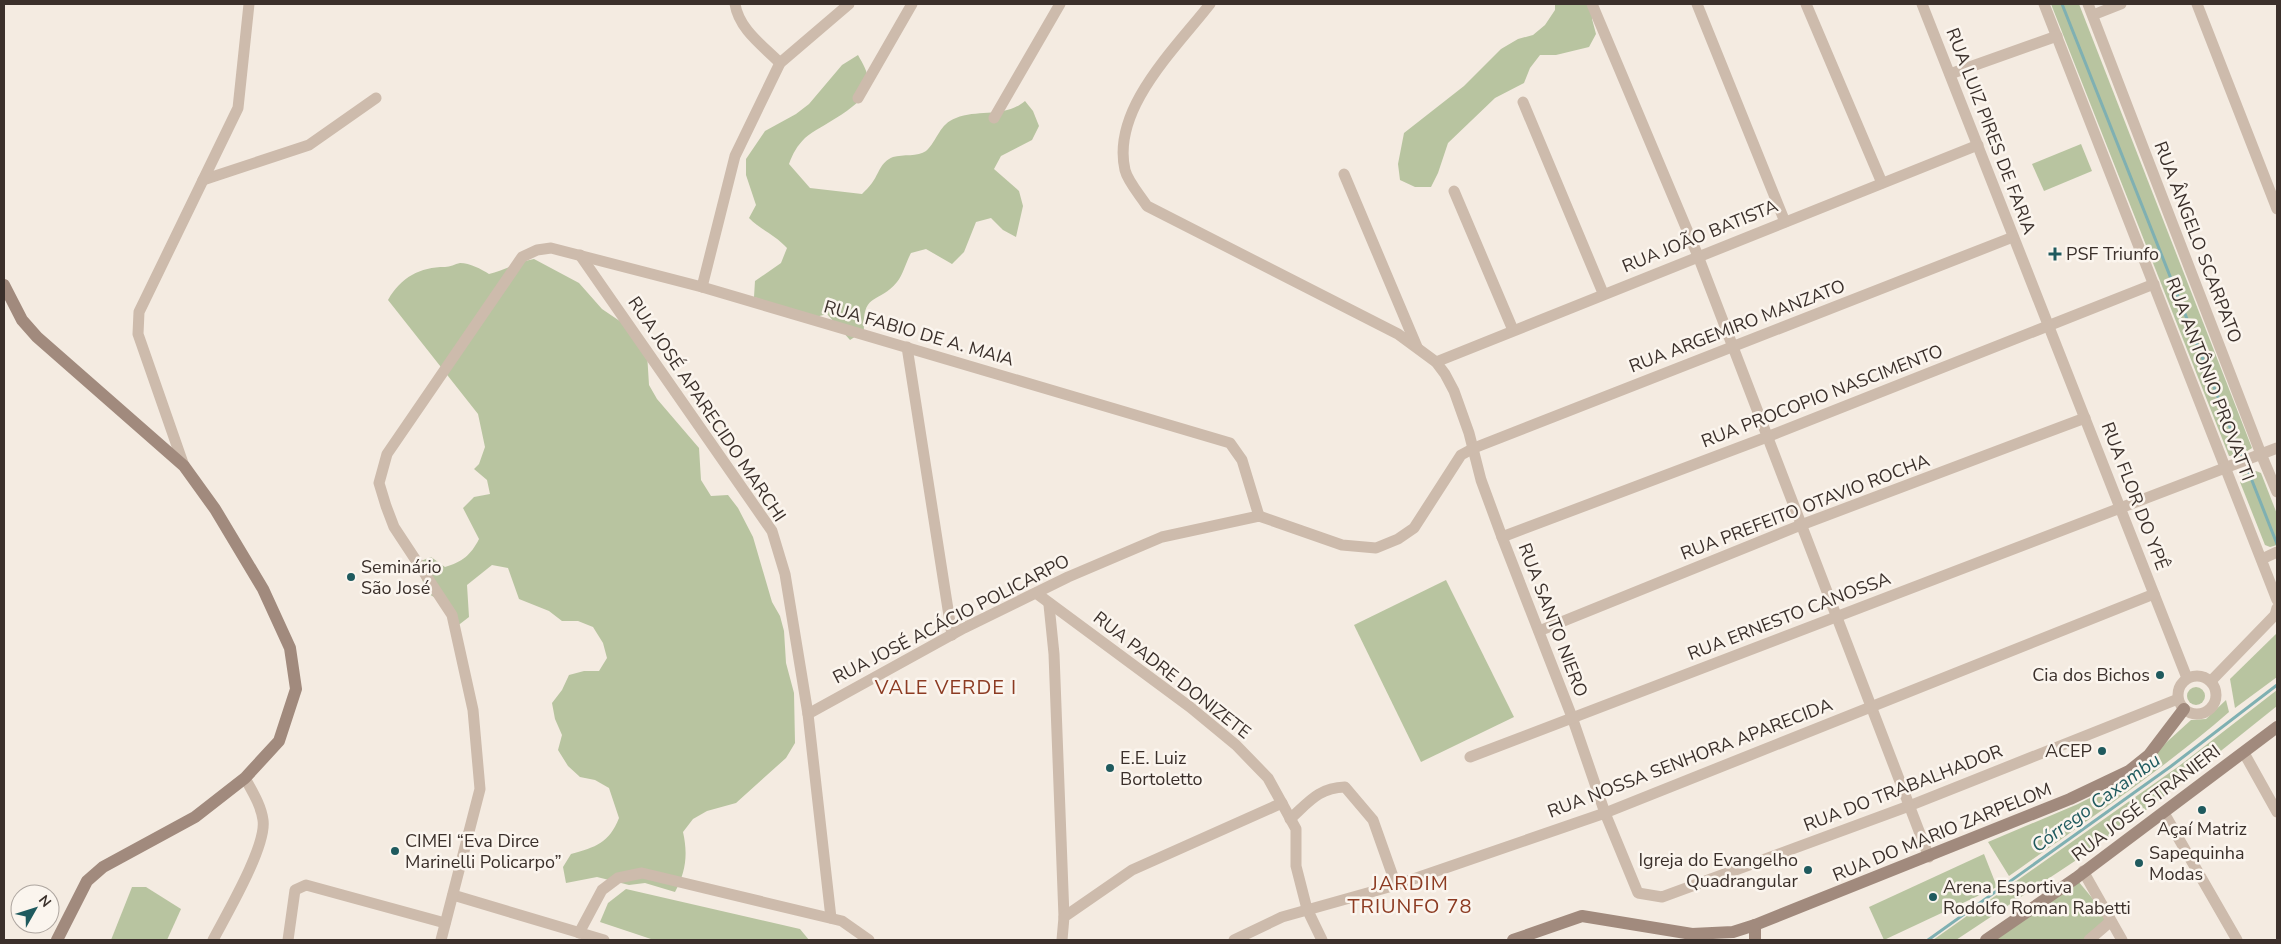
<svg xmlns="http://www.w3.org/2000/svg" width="2281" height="944" font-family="'Nunito Sans',sans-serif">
<rect width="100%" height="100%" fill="#f4ebe1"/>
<g fill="#b8c4a0">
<path d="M 1555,4 L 1592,4 L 1592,19 L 1596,34 L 1589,47 L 1556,55 L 1540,55 L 1530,68 L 1524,83 L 1495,98 L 1448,143 L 1438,173 L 1431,187 L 1415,187 L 1400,180 L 1398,164 L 1404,133 L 1464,86 L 1501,49 L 1518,39 L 1533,35 L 1545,25 L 1555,10 Z"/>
<path d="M 2051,4 L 2079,4 L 2252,448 L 2241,455 L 2229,456 Z"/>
<path d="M 858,55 C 863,64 869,73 868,84 C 867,106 820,125 805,138 C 797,146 793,153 789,164 L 810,188 L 862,194 C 865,191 869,187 872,183 C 879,174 880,162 893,157 C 903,154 918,157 926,151 C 938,140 939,124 956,118 C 979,109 1005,118 1025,101 L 1033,111 L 1039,126 L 1032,140 L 1001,156 L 994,169 L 1019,191 L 1023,206 L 1016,237 L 1003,230 L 991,218 L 976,222 L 964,252 L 952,264 L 926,249 L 911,253 C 906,262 903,275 897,282 C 878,305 862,291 864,331 L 850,340 L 827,314 L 812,318 L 754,297 L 755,281 L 781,263 L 787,248 C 775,235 761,230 749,218 L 756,205 L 746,175 L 746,159 L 765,131 L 796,114 L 809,104 L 842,65 Z"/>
<path d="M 2081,144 L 2092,171 L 2044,191 L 2032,164 Z"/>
<path d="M 534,259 L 579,283 L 602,309 L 630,328 L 647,353 L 649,385 L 657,399 L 699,448 L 701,480 L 711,496 L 728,495 L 738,508 L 753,537 L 772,602 L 780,616 L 784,631 L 786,663 L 794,693 L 795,743 L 786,758 L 736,803 L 707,811 L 693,819 L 683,832 C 688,854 686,872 675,892 L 645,883 L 629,885 L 597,877 L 566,883 L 563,867 L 571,854 C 596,847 609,843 619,818 L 609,788 L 595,780 L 580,777 L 568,766 L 558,750 L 562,735 L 555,719 L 552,703 L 562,690 L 569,675 L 584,671 L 599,671 L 607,658 L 603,643 L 593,627 L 578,621 L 562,621 L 549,611 L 519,599 L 508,568 L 492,565 L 467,585 L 469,617 L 456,627 L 441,601 L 427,593 L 416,563 L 431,557 L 445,567 C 462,562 471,555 479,539 L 463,508 L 474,497 L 490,494 L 487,480 L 474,469 L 479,464 L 485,447 L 478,414 L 388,300 C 401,277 420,267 445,267 C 450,267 455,264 460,263 C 470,263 481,269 489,274 C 505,270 518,262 534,259 Z"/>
<path d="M 2256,471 L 2261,473 L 2277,514 L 2277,545 L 2270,547 L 2265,545 L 2240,482 L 2243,475 Z"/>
<path d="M 1446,580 L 1514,717 L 1421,762 L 1354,625 Z"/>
<path d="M 2277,633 L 2277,677 L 2235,708 L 2230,679 Z"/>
<circle cx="2196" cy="696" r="9"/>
<path d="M 2277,690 L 2277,706 L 2157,802 L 2081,857 L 1956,940 L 1933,940 L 2179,766 Z"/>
<path d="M 2226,700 L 2229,712 C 2160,772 2083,823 2009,876 L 1988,842 L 2078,804 L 2125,780 L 2191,720 L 2206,719 Z"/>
<path d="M 1984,854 L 1997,887 L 1884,940 L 1869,907 Z"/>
<path d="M 2078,881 L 2108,917 L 2083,940 L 1994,940 Z"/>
<path d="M 132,887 L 146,887 L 181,909 L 167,940 L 111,940 Z"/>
<path d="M 626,889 L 800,929 L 809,940 L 654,940 L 600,922 L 608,903 Z"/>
</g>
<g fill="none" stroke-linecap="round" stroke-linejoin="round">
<g stroke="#7fb0b2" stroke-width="3">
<path d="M 2062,4 L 2241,455"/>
<path d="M 2249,473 L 2277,544"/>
<path d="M 1928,940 L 2170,767 L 2277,685"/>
</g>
<g stroke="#cdbbac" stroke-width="11">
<path d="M 735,4 C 739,29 762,45 780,63"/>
<path d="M 1210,4 C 1176,48 1111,109 1125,170 C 1128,182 1140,195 1147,206 L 1398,334 L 1436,362 L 1445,374 L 1454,391 L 1469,433 L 1481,480 L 1502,537 L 1572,717 L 1605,813 L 1638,893 L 1662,897 L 1909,806 L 2178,699"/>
<path d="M 1592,4 L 1698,256 L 1929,857"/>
<path d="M 1697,4 L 1785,222"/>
<path d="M 1806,4 L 1882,183"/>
<path d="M 1922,4 L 2187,678"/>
<path d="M 2044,4 L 2277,600"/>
<path d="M 2088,4 L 2261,454 L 2277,492"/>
<path d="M 2197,4 L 2277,209"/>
<path d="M 2093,15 L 2121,4"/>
<path d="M 1950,74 L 2057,36"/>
<path d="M 858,98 L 912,4"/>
<path d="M 1523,102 L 1603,293"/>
<path d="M 994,118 L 1060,4"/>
<path d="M 1344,174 L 1417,347"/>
<path d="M 203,180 L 309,145 L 376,98"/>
<path d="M 1454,191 L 1513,330"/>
<path d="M 580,255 L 772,531 L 785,574 L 808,714 L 831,918"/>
<path d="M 702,287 L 735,156 L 780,63 L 849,4"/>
<path d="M 907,347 L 952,635"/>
<path d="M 1436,362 L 1978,145"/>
<path d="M 184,466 L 138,334 L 139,312 L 238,108 L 249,4"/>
<path d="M 1502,537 L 1767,437 L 2154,284"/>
<path d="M 2262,559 L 2277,552"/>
<path d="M 1036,593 L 1190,707 L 1236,745 L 1268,778 L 1296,829 L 1296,866 L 1307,909 L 1322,940"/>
<path d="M 1049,605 L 1054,654 L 1064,917"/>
<path d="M 1539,631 L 1801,525 L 2085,418"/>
<circle cx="2197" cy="695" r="19"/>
<path d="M 2211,681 L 2275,615 L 2277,608"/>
<path d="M 808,714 L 964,628 L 1068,577 L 1162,537 L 1259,516 L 1342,545 L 1376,548 L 1398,539 L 1414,528 L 1461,455 L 1474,448 L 2013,237"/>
<path d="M 2244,753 L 2277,812"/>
<path d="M 1470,757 L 2277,448"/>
<path d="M 2164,813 L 2237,940"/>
<path d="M 1290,819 C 1309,802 1318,788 1345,787 L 1373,820 L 1396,885"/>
<path d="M 2083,871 L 2122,940"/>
<path d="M 453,895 L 604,940"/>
<path d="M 579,933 L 602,890 L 618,878 L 642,873 L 842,921 L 869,940"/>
<path d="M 213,940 C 226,915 267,846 263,820 C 261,805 252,791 245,778"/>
<path d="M 288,940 L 295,890 L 306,885 L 445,923"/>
<path d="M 441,940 L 480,789 L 473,710 L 452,615 L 394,527 L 386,506 L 379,483 L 387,454 L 522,257 L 537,250 L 551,248 L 702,287 L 1230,443 L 1242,460 L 1259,516"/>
<path d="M 1062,940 L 1064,917 L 1132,870 L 1282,803"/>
<path d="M 1234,940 L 1282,917 L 1396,885 L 1605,813 L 2154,594"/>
<path d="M 2089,940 L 2111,921"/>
</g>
<g stroke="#a18a7d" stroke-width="12">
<path d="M 4,285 L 22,320 L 37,337 L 184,466 L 215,509 L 263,589 L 290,648 L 296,689 L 279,741 L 245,778 L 195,817 L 103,867 L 87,881 L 57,940"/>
<path d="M 1755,925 L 1755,940"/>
<path d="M 1513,940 L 1582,916 L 1692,934 L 1733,932 L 1755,925 L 2070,799 L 2129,771 L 2149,755 L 2184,709"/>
<path d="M 1986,940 L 2076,878 L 2277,727"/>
</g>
</g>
<g fill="#1f5a5e" stroke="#fbf5ee" stroke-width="2">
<path d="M2052.5 246.5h5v5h5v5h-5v5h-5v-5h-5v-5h5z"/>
<circle cx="351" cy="577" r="5"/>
<circle cx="2160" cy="675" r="5"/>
<circle cx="2102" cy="751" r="5"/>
<circle cx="1110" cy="768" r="5"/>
<circle cx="2202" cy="810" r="5"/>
<circle cx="395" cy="851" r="5"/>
<circle cx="2139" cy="863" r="5"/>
<circle cx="1808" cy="870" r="5"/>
<circle cx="1933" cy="897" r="5"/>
</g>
<g text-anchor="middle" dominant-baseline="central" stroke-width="5" stroke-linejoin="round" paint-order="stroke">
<g font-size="18" fill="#3b302b" stroke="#fbf5ee">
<text transform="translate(1991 131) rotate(69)">RUA LUIZ PIRES DE FARIA</text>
<text transform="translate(1700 236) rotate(-22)">RUA JOÃO BATISTA</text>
<text transform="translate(2198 242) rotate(69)">RUA ÂNGELO SCARPATO</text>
<text transform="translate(1737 326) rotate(-21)">RUA ARGEMIRO MANZATO</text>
<text transform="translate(919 333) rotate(16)">RUA FABIO DE A. MAIA</text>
<text transform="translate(2210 379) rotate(69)">RUA ANTÔNIO PROVATTI</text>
<text transform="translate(1822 396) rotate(-21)">RUA PROCOPIO NASCIMENTO</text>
<text transform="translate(707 409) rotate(56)">RUA JOSÉ APARECIDO MARCHI</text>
<text transform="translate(2135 496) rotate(69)">RUA FLOR DO YPÊ</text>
<text transform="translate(1805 507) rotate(-21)">RUA PREFEITO OTAVIO ROCHA</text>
<text transform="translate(1789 616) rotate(-21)">RUA ERNESTO CANOSSA</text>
<text transform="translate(951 619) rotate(-27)">RUA JOSÉ ACÁCIO POLICARPO</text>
<text transform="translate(1553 620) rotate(69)">RUA SANTO NIERO</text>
<text transform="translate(1172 675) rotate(38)">RUA PADRE DONIZETE</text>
<text transform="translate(1690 758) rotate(-21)">RUA NOSSA SENHORA APARECIDA</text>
<text transform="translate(1903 788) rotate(-21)">RUA DO TRABALHADOR</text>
<text transform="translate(2146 803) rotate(-37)">RUA JOSÉ STRANIERI</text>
<text transform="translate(1942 832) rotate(-22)">RUA DO MARIO ZARPELOM</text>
</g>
<g font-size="18" fill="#3b302b" stroke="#fbf5ee" text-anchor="start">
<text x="2066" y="254">PSF Triunfo</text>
<text x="361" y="567">Seminário<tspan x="361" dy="21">São José</tspan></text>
<text x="2150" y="675" text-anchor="end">Cia dos Bichos</text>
<text x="2092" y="751" text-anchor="end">ACEP</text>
<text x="1120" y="758">E.E. Luiz<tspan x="1120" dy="21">Bortoletto</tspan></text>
<text x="2202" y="829" text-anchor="middle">Açaí Matriz</text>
<text x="405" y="841">CIMEI “Eva Dirce<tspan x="405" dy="21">Marinelli Policarpo”</tspan></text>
<text x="2149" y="853">Sapequinha<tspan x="2149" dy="21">Modas</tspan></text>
<text x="1798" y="860" text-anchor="end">Igreja do Evangelho<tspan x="1798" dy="21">Quadrangular</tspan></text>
<text x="1943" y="887">Arena Esportiva<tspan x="1943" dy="21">Rodolfo Roman Rabetti</tspan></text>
</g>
<g font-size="19" font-style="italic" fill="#1f5a5e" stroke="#fbf5ee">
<text transform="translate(2096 803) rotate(-36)">Córrego Caxambu</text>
</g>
<g font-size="20" letter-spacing="1" fill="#8c3b22" stroke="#fbf5ee">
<text x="946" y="687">VALE VERDE I</text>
<text x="1410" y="883">JARDIM<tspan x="1410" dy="23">TRIUNFO 78</tspan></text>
</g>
</g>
<rect width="2281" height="944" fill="none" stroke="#3b302b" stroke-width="10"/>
<g transform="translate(35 909) rotate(51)"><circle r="24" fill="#fbf5ee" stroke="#aea6a0"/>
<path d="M0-4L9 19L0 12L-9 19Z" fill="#1f5a5e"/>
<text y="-8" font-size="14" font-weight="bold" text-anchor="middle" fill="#3b302b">N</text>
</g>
</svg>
